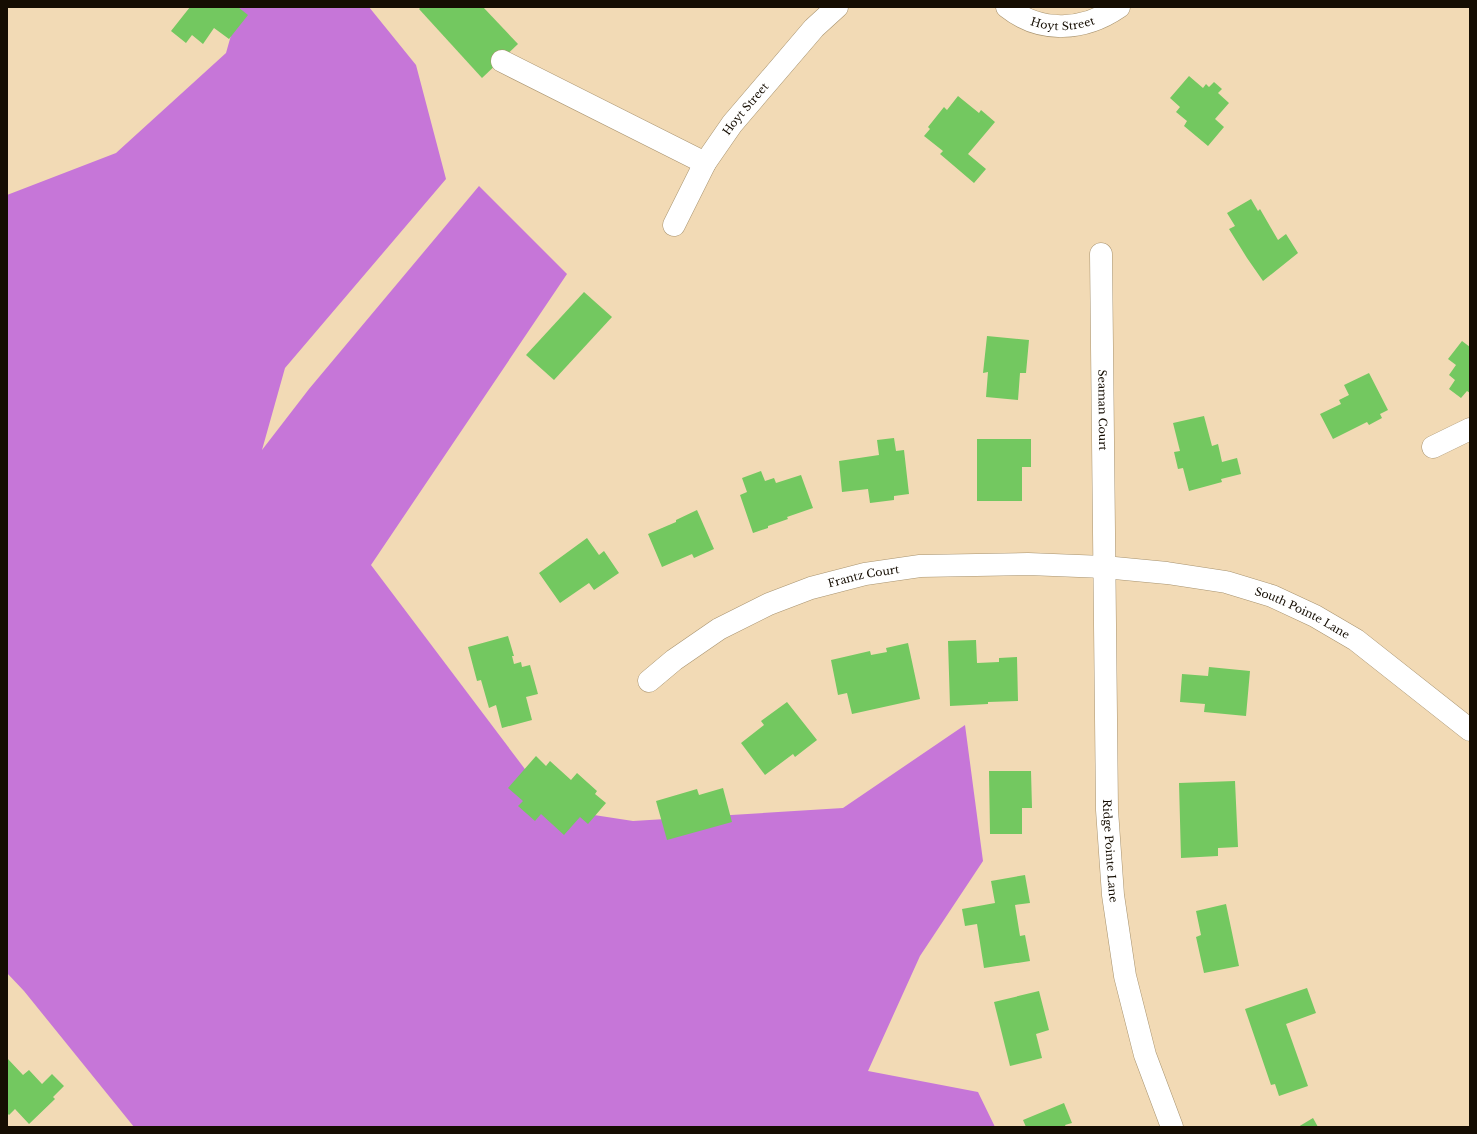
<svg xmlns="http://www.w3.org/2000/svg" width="1477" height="1134" font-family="'Libre Baskerville',serif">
<rect width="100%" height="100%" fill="#f2dab5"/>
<path fill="#c676d8" d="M 239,7 L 369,7 L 416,65 L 446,179 L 285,368 L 262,450 L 309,389 L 479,186 L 567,274 L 371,565 L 555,809 L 633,821 L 843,808 L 965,725 L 983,861 L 920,956 L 868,1071 L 978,1092 L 995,1127 L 134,1127 L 24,991 L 7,973 L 7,195 L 116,153 L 226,53 Z"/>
<g fill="#73c860">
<path d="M 190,7 L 238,7 L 248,15 L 229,39 L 214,28 L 203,44 L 192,35 L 186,43 L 171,31 Z"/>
<path d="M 421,7 L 483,7 L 518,44 L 482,78 L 419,9 Z"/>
<path d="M 1189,76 L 1203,88 L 1206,84 L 1209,87 L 1214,82 L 1222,89 L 1218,93 L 1229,103 L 1215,119 L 1224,127 L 1208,146 L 1184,126 L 1187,121 L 1176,112 L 1180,107 L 1170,98 Z"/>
<path d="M 958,96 L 979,113 L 981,110 L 995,122 L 968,154 L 986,169 L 974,183 L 940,154 L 943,151 L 924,136 L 930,129 L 928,127 L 944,107 L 947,110 Z"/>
<path d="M 1251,199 L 1258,211 L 1260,209 L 1278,240 L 1286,234 L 1298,253 L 1263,281 L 1247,258 L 1229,229 L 1235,226 L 1227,213 Z"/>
<path d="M 584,292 L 612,317 L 554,380 L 526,355 Z"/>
<path d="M 987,336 L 1029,340 L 1026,373 L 1020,373 L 1018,400 L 986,397 L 988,372 L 983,373 Z"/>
<path d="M 1462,341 L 1470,347 L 1470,393 L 1467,391 L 1461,398 L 1449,389 L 1455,380 L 1449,375 L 1456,365 L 1448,359 Z"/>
<path d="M 1369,373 L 1388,410 L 1380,414 L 1382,418 L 1369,425 L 1367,422 L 1333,439 L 1320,414 L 1341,404 L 1339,400 L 1349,395 L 1344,385 Z"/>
<path d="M 1204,416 L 1212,446 L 1218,444 L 1222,462 L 1237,458 L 1241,474 L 1221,479 L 1222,482 L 1189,491 L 1183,468 L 1178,469 L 1174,452 L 1180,451 L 1173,423 Z"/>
<path d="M 894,438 L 896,451 L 904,450 L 909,494 L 894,496 L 894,500 L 870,503 L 868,489 L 842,492 L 839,461 L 879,455 L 877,440 Z"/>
<path d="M 977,439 L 1031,439 L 1031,467 L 1022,467 L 1022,501 L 977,501 Z"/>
<path d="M 761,471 L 765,481 L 774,478 L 776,483 L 801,475 L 813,508 L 787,517 L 788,519 L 768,526 L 768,528 L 753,533 L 740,495 L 747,492 L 742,478 Z"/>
<path d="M 697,510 L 714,549 L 694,558 L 692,554 L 662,567 L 648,534 L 676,522 L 676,520 Z"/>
<path d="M 587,538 L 599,555 L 604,551 L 619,573 L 594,590 L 589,583 L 560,603 L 539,573 Z"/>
<path d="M 508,636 L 514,656 L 512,656 L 514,664 L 521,662 L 522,667 L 530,665 L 538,694 L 526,697 L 532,720 L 502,728 L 496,705 L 489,708 L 481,680 L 477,681 L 468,647 Z"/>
<path d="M 976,640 L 977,663 L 999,662 L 999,658 L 1017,657 L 1018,701 L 988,702 L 988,704 L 950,706 L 948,641 Z"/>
<path d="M 908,643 L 920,699 L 852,714 L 847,693 L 838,695 L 831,660 L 870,651 L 871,655 L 887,652 L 886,648 Z"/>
<path d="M 1209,667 L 1250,671 L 1246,716 L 1204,712 L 1205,704 L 1180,702 L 1182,674 L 1208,676 Z"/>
<path d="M 787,702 L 817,740 L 795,757 L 793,754 L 765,775 L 741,743 L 764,725 L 761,721 Z"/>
<path d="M 536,756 L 546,766 L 550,761 L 571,780 L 577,773 L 597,791 L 595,794 L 606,803 L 588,824 L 580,817 L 564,835 L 541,814 L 535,821 L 518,806 L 523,801 L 508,788 Z"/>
<path d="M 989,771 L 1031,771 L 1032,808 L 1022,808 L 1022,834 L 990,834 Z"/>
<path d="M 1235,781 L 1238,847 L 1218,848 L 1218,856 L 1181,858 L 1179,783 Z"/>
<path d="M 723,788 L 732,822 L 667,840 L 656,801 L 697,789 L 699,795 Z"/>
<path d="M 1025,875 L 1030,903 L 1015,905 L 1020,936 L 1025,935 L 1030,961 L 984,968 L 977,924 L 965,926 L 962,909 L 995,903 L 991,881 Z"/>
<path d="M 1226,904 L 1239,966 L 1204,973 L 1196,937 L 1201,935 L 1196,911 Z"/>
<path d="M 1307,988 L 1316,1013 L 1286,1024 L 1308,1086 L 1279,1096 L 1275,1084 L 1271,1085 L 1245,1009 Z"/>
<path d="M 1039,991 L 1049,1030 L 1036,1034 L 1042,1058 L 1010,1066 L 994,1002 Z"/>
<path d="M 7,1058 L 23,1075 L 29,1070 L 42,1084 L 52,1074 L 64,1086 L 53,1097 L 55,1099 L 29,1124 L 15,1109 L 9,1115 L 7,1113 Z"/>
<path d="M 1064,1103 L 1072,1123 L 1065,1125 L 1066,1127 L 1026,1127 L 1023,1120 Z"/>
<path d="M 1313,1118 L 1318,1127 L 1298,1127 Z"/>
</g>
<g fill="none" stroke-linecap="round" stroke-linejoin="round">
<defs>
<g id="minor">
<path id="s1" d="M 1007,7 C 1041,34 1084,31 1119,7"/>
<path d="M 502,61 L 705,163"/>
<path id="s2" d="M 674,225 L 705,163 L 732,124 L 814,28 L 837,7"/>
<path id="s3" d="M 1101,254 L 1107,810 L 1113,895 L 1125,976 L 1145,1055 L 1172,1127"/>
<path d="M 1433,447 L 1470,429"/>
<path id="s4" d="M 649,681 L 674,660 L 719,629 L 769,604 L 811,588 L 865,574 L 920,566 L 1028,564 L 1104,567 L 1167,573 L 1226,582 L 1272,596 L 1315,616 L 1356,640 L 1470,730"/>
</g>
</defs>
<use href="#minor" stroke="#a8936f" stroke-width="23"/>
<use href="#minor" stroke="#fff" stroke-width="22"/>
</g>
<g text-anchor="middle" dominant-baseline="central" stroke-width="3.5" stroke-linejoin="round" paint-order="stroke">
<g font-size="11" fill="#150d02" stroke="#ffe8c1">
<text stroke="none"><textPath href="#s1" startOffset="60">Hoyt Street</textPath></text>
<text stroke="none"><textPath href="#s2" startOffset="137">Hoyt Street</textPath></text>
<text stroke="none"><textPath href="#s3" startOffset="156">Seaman Court</textPath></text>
<text stroke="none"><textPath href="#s4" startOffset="242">Frantz Court</textPath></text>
<text stroke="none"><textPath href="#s4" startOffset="689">South Pointe Lane</textPath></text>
<text stroke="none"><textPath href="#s3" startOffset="597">Ridge Pointe Lane</textPath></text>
</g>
</g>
<rect width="1477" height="1134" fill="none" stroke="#150d02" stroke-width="16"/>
</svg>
